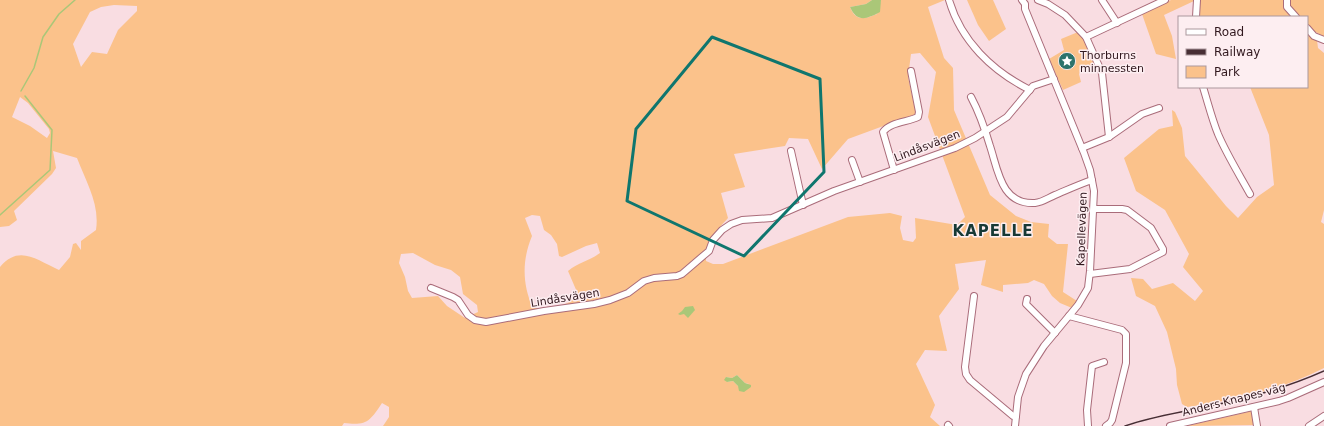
<svg xmlns="http://www.w3.org/2000/svg" width="1324" height="426" font-family="'DejaVu Sans',sans-serif">
<rect width="100%" height="100%" fill="#f9dde2"/>
<g fill="#fbc28b" fill-rule="evenodd">
<path d="M 0,0 L 872,0 L 866,4 L 850,7 C 856,22 865,19 877,14 L 881,0 L 945,0 L 928,7 L 944,58 L 953,68 L 954,110 L 990,195 L 1016,216 L 1031,222 L 1049,224 L 1048,237 L 1057,244 L 1068,244 L 1063,292 L 1077,301 L 1072,308 L 1060,303 L 1052,296 L 1044,284 L 1034,280 L 1028,283 L 1003,285 L 1003,292 L 981,285 L 986,260 L 955,264 L 959,289 L 939,316 L 947,351 L 925,350 L 916,364 L 935,405 L 930,417 L 940,426 L 383,426 L 389,417 L 389,407 L 382,403 C 370,421 367,426 344,423 L 342,426 L 0,426 L 0,267 C 19,244 37,260 59,270 L 70,257 L 73,244 L 76,243 L 81,250 L 81,241 L 96,230 C 100,204 86,182 77,158 L 53,151 L 56,168 L 52,174 L 14,211 L 17,220 L 9,226 L 0,227 ZM 114,5 L 137,6 L 137,11 L 118,30 L 107,54 L 92,52 L 81,67 L 73,44 L 90,12 L 101,7 ZM 920,53 L 936,72 L 928,117 L 965,217 L 957,225 L 915,218 L 916,238 L 913,242 L 903,240 L 900,228 L 902,216 L 890,213 L 848,217 L 723,264 L 713,264 L 706,261 C 706,239 714,234 728,218 L 721,193 L 745,187 L 734,154 L 785,146 L 789,138 L 808,139 L 822,169 L 848,139 L 916,114 L 908,77 L 911,54 ZM 20,97 L 28,103 L 49,129 L 50,133 L 47,138 L 30,126 L 12,117 ZM 532,215 L 540,216 L 544,230 L 551,235 L 557,244 L 559,256 L 562,257 L 586,246 L 597,243 L 600,253 C 589,261 579,262 568,271 L 577,292 L 568,303 L 552,308 L 533,308 C 522,284 522,260 532,236 L 525,218 ZM 413,253 L 435,265 L 451,270 L 460,277 L 463,294 L 477,305 L 478,312 L 465,318 L 447,306 L 438,296 L 412,298 L 408,291 L 405,277 L 399,263 L 401,254 ZM 737,375 L 745,383 L 749,384 L 740,388 L 733,381 L 727,382 L 726,377 L 732,378 Z"/>
<path d="M 967,0 L 993,0 L 1006,29 L 989,41 L 978,25 Z"/>
<path d="M 1171,0 L 1324,0 L 1324,37 L 1316,32 L 1318,48 L 1324,53 L 1324,210 L 1321,222 L 1324,224 L 1324,368 C 1282,390 1234,400 1187,407 L 1182,404 L 1177,385 L 1176,369 L 1167,332 L 1155,306 L 1136,296 L 1131,278 L 1143,279 L 1152,289 L 1173,283 L 1195,301 L 1203,291 L 1183,267 L 1189,254 L 1165,210 L 1136,191 L 1124,158 L 1159,129 L 1173,126 L 1172,110 L 1175,112 L 1182,128 L 1185,156 L 1226,206 L 1238,218 L 1257,197 L 1274,185 L 1269,135 L 1250,87 L 1307,87 L 1307,17 L 1200,17 L 1194,1 L 1164,15 L 1172,36 L 1176,59 L 1156,54 L 1142,14 Z"/>
<path d="M 1078,32 L 1085,41 L 1095,65 L 1082,68 L 1079,74 L 1081,82 L 1063,90 L 1049,59 L 1064,50 L 1061,39 Z"/>
<path d="M 1252,411 L 1255,425 L 1187,426 Z"/>
</g>
<g fill="#aac778">
<path d="M 872,0 L 881,0 L 880,12 C 867,19 857,23 850,7 L 866,4 Z"/>
<path d="M 693,306 L 695,310 L 688,318 L 684,314 L 680,315 L 678,314 L 682,311 L 685,307 Z"/>
<path d="M 737,375 L 745,383 L 751,385 L 751,387 L 744,392 L 739,391 L 738,386 L 733,381 L 727,382 L 724,380 L 726,377 L 732,378 Z"/>
</g>
<g fill="none" stroke-linecap="round" stroke-linejoin="round">
<g stroke="#aac778" stroke-width="1.5">
<path d="M 21,91 L 34,68 L 43,37 L 59,14 L 75,0"/>
<path d="M 0,215 L 50,170 L 52,130 L 25,96"/>
</g>
<defs>
<g id="minor">
<path d="M 949,0 C 961,41 992,71 1030,90"/>
<path d="M 1038,0 L 1048,4 L 1065,15 L 1086,37 L 1102,73 L 1109,137"/>
<path d="M 1102,0 L 1117,23"/>
<path d="M 1287,0 L 1287,7 L 1296,17"/>
<path d="M 1196,17 L 1197,0"/>
<path d="M 1307,28 L 1314,36 L 1324,40"/>
<path d="M 1086,37 L 1165,0"/>
<path d="M 1203,87 C 1208,103 1212,119 1218,134 C 1227,155 1239,174 1250,194"/>
<path d="M 971,97 C 979,112 985,129 990,146 C 998,170 1001,205 1035,203 C 1043,202 1048,198 1055,195 C 1067,190 1080,184 1092,180"/>
<path d="M 1082,148 L 1109,137 L 1142,114 L 1159,108"/>
<path d="M 791,151 L 803,205"/>
<path d="M 852,160 L 860,182"/>
<path d="M 894,170 L 883,132 C 890,122 908,122 918,117 L 919,112 L 911,71"/>
<path d="M 1090,274 L 1130,269 L 1159,254 L 1163,252 L 1163,249 L 1151,228 L 1127,210 L 1122,209 L 1094,209"/>
<path d="M 431,288 L 453,297 L 458,300 L 468,315 L 475,320 L 486,322 L 544,311 L 594,304 L 610,300 L 628,293 L 644,281 L 654,278 L 677,276 L 682,274 L 703,256 L 709,251 L 713,240 L 722,230 L 731,224 L 742,220 L 772,218 L 834,191 L 955,148 L 975,138 L 1007,117 L 1033,86 L 1054,79"/>
<path d="M 974,296 L 965,367 L 966,374 L 970,380 L 1013,416 L 1016,416"/>
<path d="M 1027,299 L 1026,304 L 1055,333"/>
<path d="M 1069,316 L 1122,330 L 1126,334 L 1126,363 L 1112,420 L 1110,423 L 1106,426"/>
<path d="M 1254,407 L 1257,426"/>
<path d="M 948,425 L 949,426"/>
<path d="M 1015,426 L 1018,397 L 1026,374 L 1044,346 L 1078,305 L 1088,288 L 1090,271 L 1094,191 L 1090,170 L 1084,153 L 1025,9 L 1025,4 L 1022,0"/>
<path d="M 1088,426 L 1087,410 L 1092,366 L 1104,362"/>
<path d="M 1170,426 L 1279,401 L 1288,398 L 1324,382"/>
<path d="M 1309,426 L 1324,416"/>
</g>
</defs>
<use href="#minor" stroke="#aa6c7a" stroke-width="8"/>
<use href="#minor" stroke="#fff" stroke-width="6"/>
<path stroke="#472e34" stroke-width="1.5" d="M 1125,426 C 1150,417 1178,413 1205,407 C 1246,399 1286,388 1324,371"/>
</g>
<path fill="none" stroke="#0f766e" stroke-width="3" stroke-linejoin="round" d="M 712,37 L 820,79 L 824,172 L 744,256 L 627,201 L 636,129 Z"/>
<defs>
<symbol id="sight-disc" viewBox="-11 -11 22 22"><circle r="9.5" fill="#2b736b" stroke="#fdeef1"/><path d="M0-6L1.8-2.2L6-1.7L2.9 1.2L3.7 5.4L0 3.3L-3.7 5.4L-2.9 1.2L-6-1.7L-1.8-2.2Z" fill="#fff"/></symbol>
</defs>
<g fill-rule="evenodd">
<use href="#sight-disc" x="1057" y="51" width="20" height="20"/>
</g>
<g text-anchor="middle" dominant-baseline="central" stroke-width="3" stroke-linejoin="round" paint-order="stroke">
<g font-size="11" fill="#31181e" stroke="#fdeef1" text-anchor="start">
<text x="1080" y="55">Thorburns<tspan x="1080" dy="13">minnessten</tspan></text>
</g>
<g font-size="11" fill="#31181e" stroke="#fdeef1">
<text transform="translate(927 146) rotate(-21)">Lindåsvägen</text>
<text transform="translate(1082 229) rotate(-88)">Kapellevägen</text>
<text transform="translate(565 298) rotate(-9)">Lindåsvägen</text>
<text transform="translate(1234 400) rotate(-14)">Anders Knapes väg</text>
</g>
<g font-size="15" font-weight="bold" letter-spacing="1" fill="#173935" stroke="#fdeef1">
<text x="993" y="231">KAPELLE</text>
</g>
</g>
<rect x="1178" y="16" width="130" height="72" fill="#fdeef1" stroke="#ab989d"/>
<rect x="1186" y="29" width="20" height="6" fill="#ffffff" stroke="#ab989d"/>
<text x="1214" y="36" font-size="12" fill="#31181e">Road</text>
<rect x="1186" y="49" width="20" height="6" fill="#472e34" stroke="#ab989d"/>
<text x="1214" y="56" font-size="12" fill="#31181e">Railway</text>
<rect x="1186" y="66" width="20" height="12" fill="#fbc28b" stroke="#ab989d"/>
<text x="1214" y="76" font-size="12" fill="#31181e">Park</text>
</svg>
